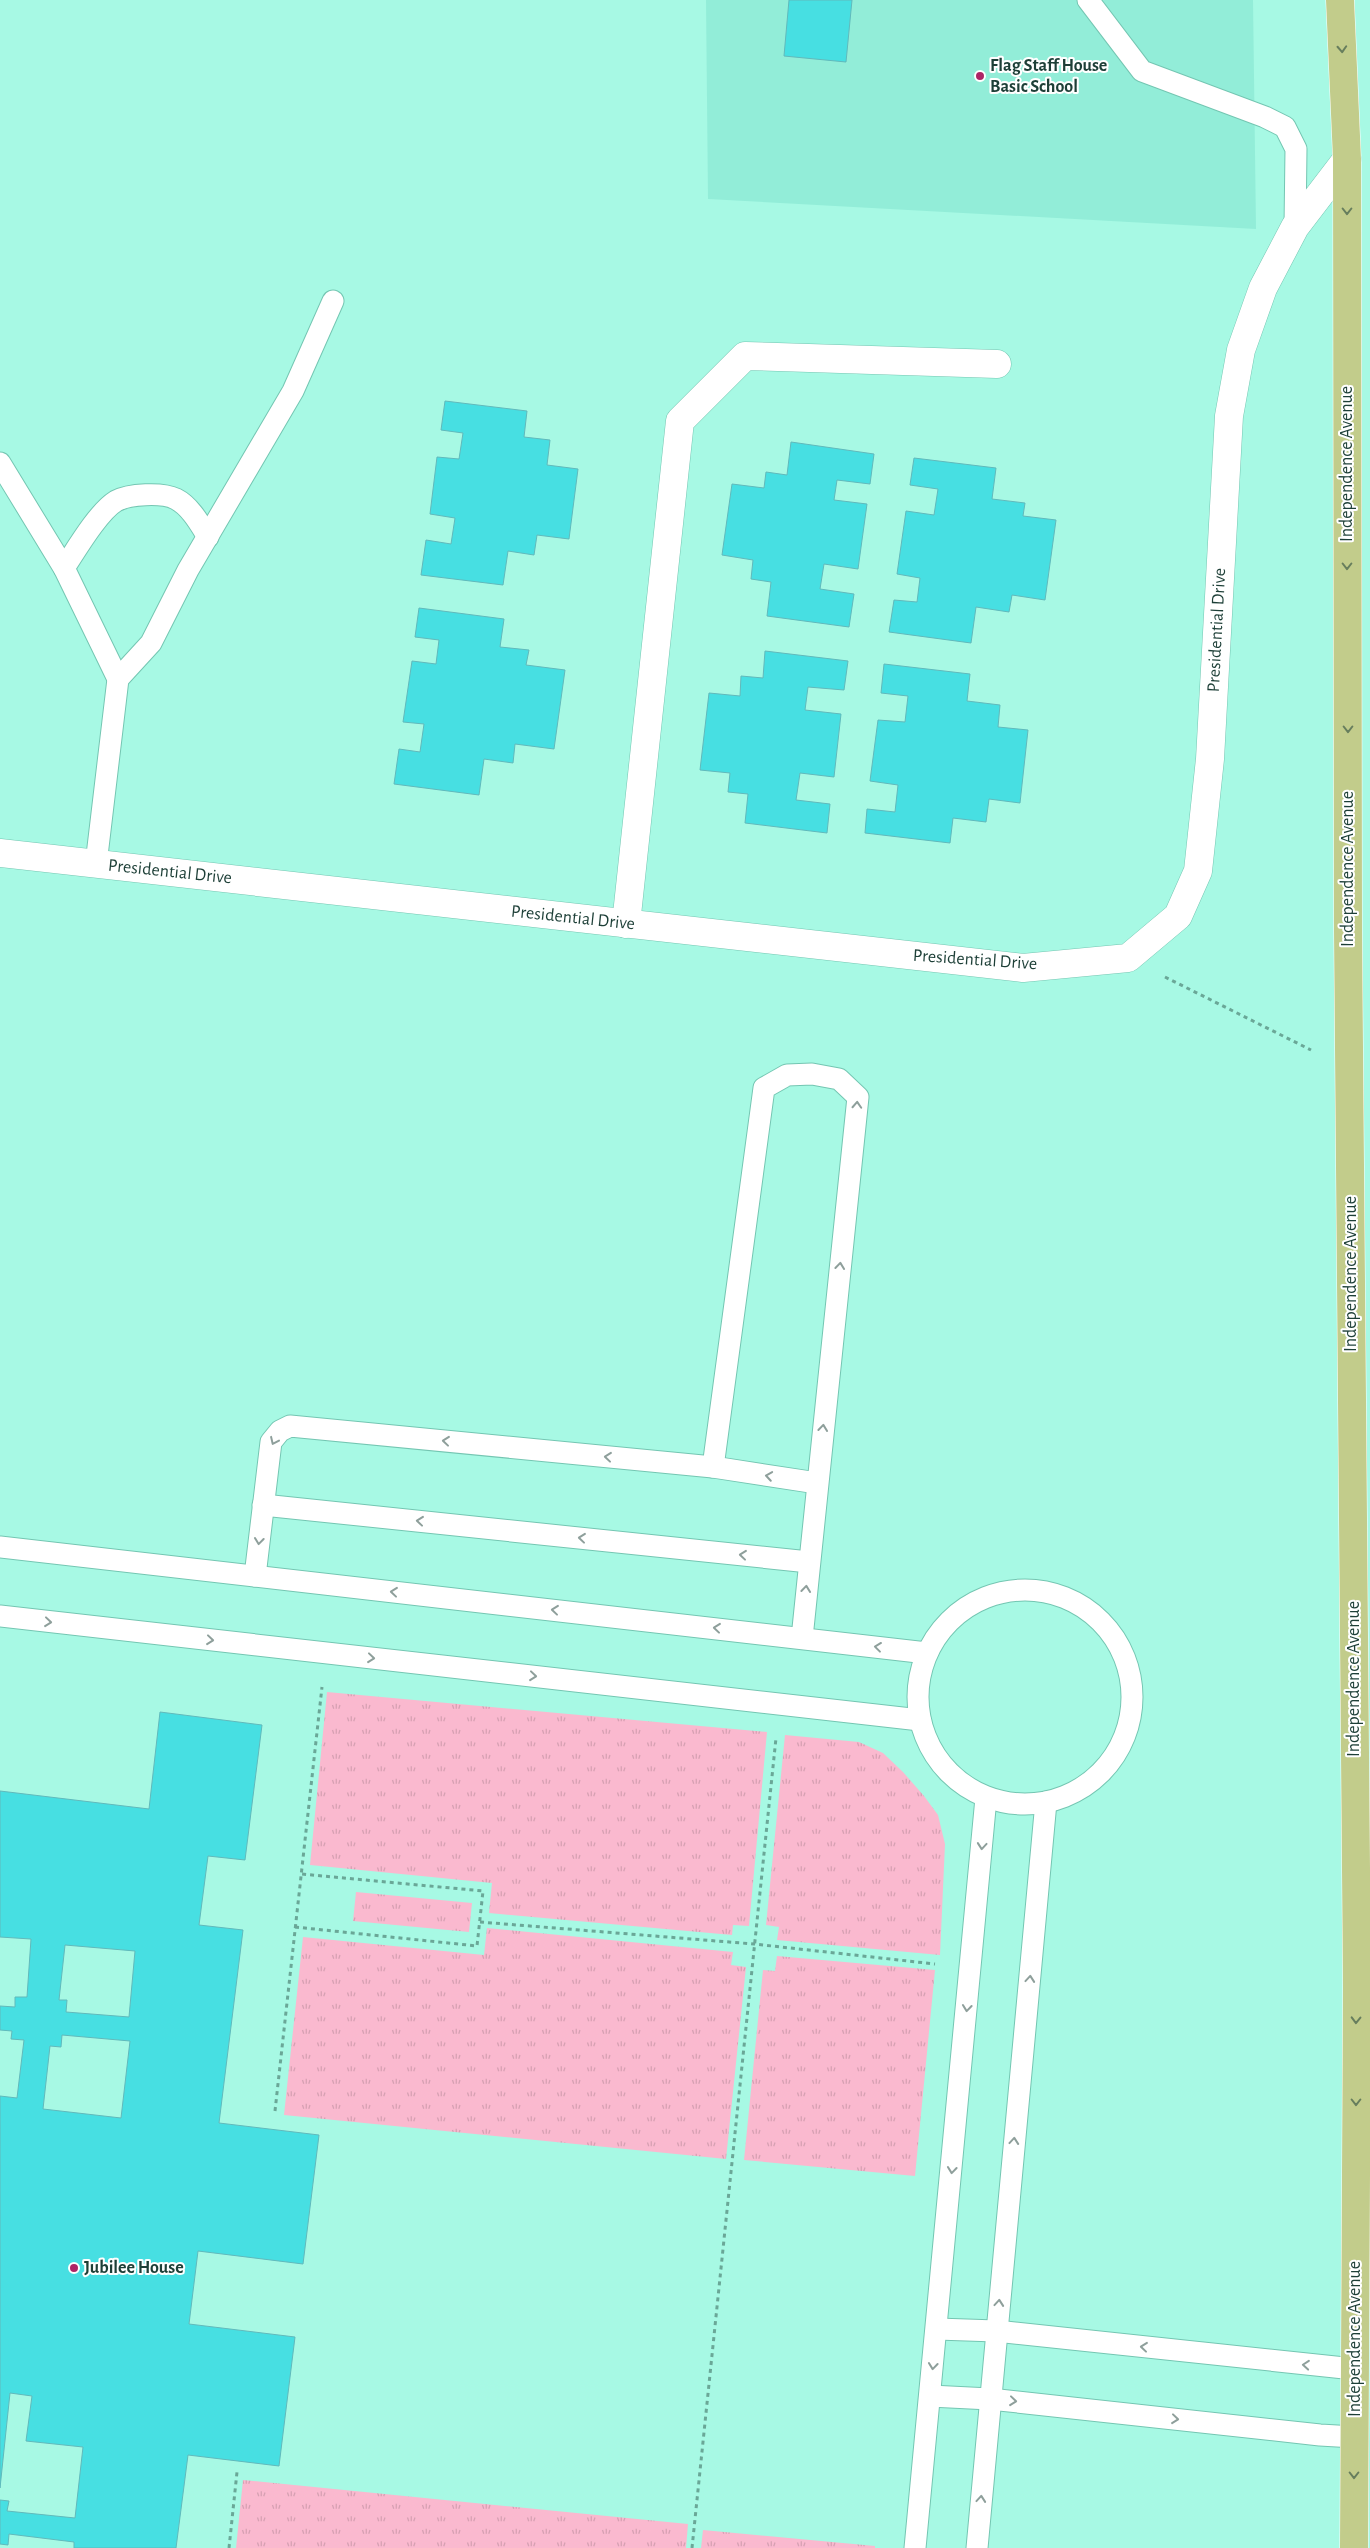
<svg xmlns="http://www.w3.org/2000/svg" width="1370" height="2548" font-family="'Alegreya Sans',sans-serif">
<defs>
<pattern id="grass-tufts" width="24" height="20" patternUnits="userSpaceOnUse" patternTransform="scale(1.25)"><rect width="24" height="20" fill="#fab9cf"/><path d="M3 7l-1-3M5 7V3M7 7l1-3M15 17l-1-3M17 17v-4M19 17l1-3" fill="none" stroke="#d6a0b2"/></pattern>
</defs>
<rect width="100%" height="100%" fill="#a7f9e4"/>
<path fill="#92edd8" d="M 706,0 L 1253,0 L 1256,229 L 708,199 Z"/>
<g fill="url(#grass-tufts)">
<path d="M 327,1692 L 767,1732 L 749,1926 L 733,1925 L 732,1935 L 489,1913 L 492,1883 L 310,1865 Z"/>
<path d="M 785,1735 L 859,1742 L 883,1753 L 903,1772 L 924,1796 L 938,1815 L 945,1844 L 940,1955 L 777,1940 L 779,1927 L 766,1925 Z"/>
<path d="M 356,1892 L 472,1903 L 469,1932 L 353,1921 Z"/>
<path d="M 487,1928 L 733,1952 L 731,1965 L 746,1967 L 726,2159 L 284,2115 L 303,1937 L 484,1955 Z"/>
<path d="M 777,1956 L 935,1970 L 915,2176 L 744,2160 L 763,1970 L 775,1971 Z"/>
<path d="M 243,2480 L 688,2524 L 686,2548 L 236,2548 Z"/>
<path d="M 703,2530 L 875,2546 L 875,2548 L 701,2548 Z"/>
</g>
<g fill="#47dfe2" stroke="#61b9bb" fill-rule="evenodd">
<path d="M 789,0 L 852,0 L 846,62 L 784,56 Z"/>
<path d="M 445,401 L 527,411 L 524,437 L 550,440 L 547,465 L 578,469 L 569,539 L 537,535 L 534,555 L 508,551 L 503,585 L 421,575 L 426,540 L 451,544 L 455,518 L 430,514 L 437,457 L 459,459 L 463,433 L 441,430 Z"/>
<path d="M 791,442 L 874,454 L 870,484 L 837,480 L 834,500 L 867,504 L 858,569 L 824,564 L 820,589 L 854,594 L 849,627 L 767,616 L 771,582 L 751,579 L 753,560 L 722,555 L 732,484 L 764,488 L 766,472 L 787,475 Z"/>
<path d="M 914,458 L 996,468 L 992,499 L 1025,503 L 1023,516 L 1056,520 L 1045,600 L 1012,595 L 1009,612 L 976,607 L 971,643 L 889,632 L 894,600 L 917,602 L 920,578 L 897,574 L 906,511 L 934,515 L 938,489 L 910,485 Z"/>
<path d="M 419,608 L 504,619 L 500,647 L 529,650 L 526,665 L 565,670 L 554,749 L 515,744 L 513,763 L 484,759 L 479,795 L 394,784 L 399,749 L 420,752 L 424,724 L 403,722 L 412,661 L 436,664 L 439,640 L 415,637 Z"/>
<path d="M 765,651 L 848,661 L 844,690 L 808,687 L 805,710 L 841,714 L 834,777 L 800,773 L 796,800 L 830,804 L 827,833 L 745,823 L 748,794 L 728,792 L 730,773 L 700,770 L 709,693 L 740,696 L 741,676 L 763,678 Z"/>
<path d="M 884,664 L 970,674 L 967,701 L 1000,705 L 998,727 L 1028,730 L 1020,803 L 989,799 L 986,822 L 953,818 L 950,843 L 865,833 L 867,809 L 895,812 L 898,785 L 870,781 L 878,720 L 905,722 L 908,696 L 881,693 Z"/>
<path d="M 160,1712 L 262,1725 L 245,1860 L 208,1856 L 199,1925 L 243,1930 L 219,2123 L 319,2135 L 303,2264 L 198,2251 L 189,2324 L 295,2337 L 279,2466 L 188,2455 L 176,2548 L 74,2548 L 74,2542 L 9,2534 L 8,2545 L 0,2544 L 0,2500 L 9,2501 L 7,2511 L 75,2518 L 83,2447 L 26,2441 L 32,2396 L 10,2393 L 0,2488 L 0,2096 L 17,2098 L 24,2040 L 11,2039 L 12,2031 L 0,2030 L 0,2006 L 15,2007 L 15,1997 L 27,1997 L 31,1939 L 0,1937 L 0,1791 L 149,1809 ZM 65,1945 L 135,1951 L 129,2017 L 66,2012 L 67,2000 L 59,2000 ZM 62,2035 L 130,2041 L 121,2118 L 43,2109 L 50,2046 L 61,2047 Z"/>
</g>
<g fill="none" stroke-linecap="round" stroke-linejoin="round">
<defs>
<g id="service">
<path d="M 1088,0 L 1142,71 L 1265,117 L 1285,127 L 1296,149 L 1295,227"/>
<path d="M 0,463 L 64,568 L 118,679"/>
<path d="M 64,568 C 76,550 98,512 116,501 C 129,494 162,492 176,499 C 190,506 200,524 208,537"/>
<path d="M 96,864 L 118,679 L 151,643 L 188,570 L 293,391 L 333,301"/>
<path d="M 713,1467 L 764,1088 L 787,1075 L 812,1074 L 839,1079 L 858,1097 L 802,1638"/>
<path d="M 263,1505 L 809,1562"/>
<path d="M 0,1547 L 927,1653"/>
<path d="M 255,1576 L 271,1442 L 280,1431 L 290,1426 L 713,1467 L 817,1483"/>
<circle cx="1025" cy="1697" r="107"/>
<path d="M 0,1616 L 920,1720"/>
<path d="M 937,2329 L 996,2331 L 1354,2369"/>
<path d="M 930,2396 L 990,2399 L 1320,2435 L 1354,2437"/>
<path d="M 915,2548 L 986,1798"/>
<path d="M 977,2548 L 1046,1802"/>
</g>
<g id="minor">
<path d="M 0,853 L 1023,968 L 1128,958 L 1178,916 L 1198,871 L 1210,759 L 1229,416 L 1241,350 L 1263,288 L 1295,227 L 1347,159"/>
<path d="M 626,924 L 680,421 L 745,356 L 997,364"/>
</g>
<path id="trunk" d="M 1340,0 L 1347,159 L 1348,931 L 1357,1987 L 1354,2548"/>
</defs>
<use href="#service" stroke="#74c6b2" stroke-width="23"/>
<use href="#minor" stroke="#74c6b2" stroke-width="29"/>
<use href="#trunk" stroke="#fff" stroke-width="29"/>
<g stroke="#6aa797" stroke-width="3" stroke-dasharray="4 4" stroke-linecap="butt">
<path d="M 1165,977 L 1311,1050"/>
<path d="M 480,1922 L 754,1944 L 935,1964"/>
<path d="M 295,1927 L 477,1946 L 483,1891 L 301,1874"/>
<path d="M 275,2111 L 322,1687"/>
<path d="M 229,2548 L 237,2472"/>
<path d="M 692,2548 L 776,1738"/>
</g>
<use href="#service" stroke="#fff" stroke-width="21"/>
<use href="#minor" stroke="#fff" stroke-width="28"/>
<use href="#trunk" stroke="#c2cc8b" stroke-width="28"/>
</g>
<defs><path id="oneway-chevron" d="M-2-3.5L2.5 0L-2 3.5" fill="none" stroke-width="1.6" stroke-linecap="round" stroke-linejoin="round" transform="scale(1.25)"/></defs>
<g stroke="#677e5d">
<use href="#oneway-chevron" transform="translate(1342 49) rotate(87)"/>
<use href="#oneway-chevron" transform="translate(1347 211) rotate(90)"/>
<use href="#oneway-chevron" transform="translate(1347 566) rotate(90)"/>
<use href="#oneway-chevron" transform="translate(1348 729) rotate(90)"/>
<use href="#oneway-chevron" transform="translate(1356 2020) rotate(91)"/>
<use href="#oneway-chevron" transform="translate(1356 2102) rotate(90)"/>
<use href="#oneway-chevron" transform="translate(1354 2475) rotate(90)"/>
</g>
<g stroke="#8e9f9b">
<use href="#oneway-chevron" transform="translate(857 1105) rotate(-87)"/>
<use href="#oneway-chevron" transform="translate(840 1266) rotate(-84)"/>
<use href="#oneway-chevron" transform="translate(823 1428) rotate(-84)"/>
<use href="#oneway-chevron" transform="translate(274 1441) rotate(115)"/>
<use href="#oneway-chevron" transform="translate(446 1441) rotate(-174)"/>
<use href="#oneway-chevron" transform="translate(608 1457) rotate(-174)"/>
<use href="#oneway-chevron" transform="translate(769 1476) rotate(-171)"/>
<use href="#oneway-chevron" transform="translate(420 1521) rotate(-174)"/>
<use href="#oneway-chevron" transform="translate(582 1538) rotate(-174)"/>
<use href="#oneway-chevron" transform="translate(259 1541) rotate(97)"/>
<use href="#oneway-chevron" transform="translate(743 1555) rotate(-174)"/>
<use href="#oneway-chevron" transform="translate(806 1589) rotate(-84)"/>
<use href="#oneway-chevron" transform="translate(394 1592) rotate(-174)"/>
<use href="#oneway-chevron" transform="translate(555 1610) rotate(-174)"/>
<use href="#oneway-chevron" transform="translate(48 1622) rotate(6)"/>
<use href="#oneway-chevron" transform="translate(717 1628) rotate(-174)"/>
<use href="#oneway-chevron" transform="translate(210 1640) rotate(6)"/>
<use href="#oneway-chevron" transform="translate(878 1647) rotate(-173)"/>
<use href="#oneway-chevron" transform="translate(371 1658) rotate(6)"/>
<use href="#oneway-chevron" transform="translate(533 1676) rotate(6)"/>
<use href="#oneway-chevron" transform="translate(982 1846) rotate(95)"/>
<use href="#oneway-chevron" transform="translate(1030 1979) rotate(-85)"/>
<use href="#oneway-chevron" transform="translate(967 2008) rotate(96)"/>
<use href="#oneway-chevron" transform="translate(1014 2141) rotate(-85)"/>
<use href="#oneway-chevron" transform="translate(952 2170) rotate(96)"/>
<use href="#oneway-chevron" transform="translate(999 2303) rotate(-85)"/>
<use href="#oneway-chevron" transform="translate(1144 2347) rotate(-174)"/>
<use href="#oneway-chevron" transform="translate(1306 2365) rotate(-175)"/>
<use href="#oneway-chevron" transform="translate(933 2366) rotate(96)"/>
<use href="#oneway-chevron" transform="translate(1013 2401) rotate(6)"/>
<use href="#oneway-chevron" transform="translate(1175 2419) rotate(6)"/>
<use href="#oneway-chevron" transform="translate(981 2499) rotate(-85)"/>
</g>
<g fill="#ad2466" stroke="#fff" stroke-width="2">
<circle cx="980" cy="76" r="5"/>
<circle cx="74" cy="2268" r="5"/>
</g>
<g text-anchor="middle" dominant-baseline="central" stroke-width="4" stroke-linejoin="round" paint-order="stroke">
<g font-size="18" font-weight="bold" fill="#1d3f37" stroke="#fff" text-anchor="start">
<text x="990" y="66">Flag Staff House<tspan x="990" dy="21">Basic School</tspan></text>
<text x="84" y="2268">Jubilee House</text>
</g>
<g font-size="18" fill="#1d3f37" stroke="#fff">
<text transform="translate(1347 464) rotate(-90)">Independence Avenue</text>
<text transform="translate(1217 630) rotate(-87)">Presidential Drive</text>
<text transform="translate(1348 869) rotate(-90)">Independence Avenue</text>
<text transform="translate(170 872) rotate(6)">Presidential Drive</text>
<text transform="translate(573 918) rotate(6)">Presidential Drive</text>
<text transform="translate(975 960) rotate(4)">Presidential Drive</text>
<text transform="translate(1351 1274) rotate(-90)">Independence Avenue</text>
<text transform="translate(1354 1679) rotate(-90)">Independence Avenue</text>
<text transform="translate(1355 2339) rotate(-90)">Independence Avenue</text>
</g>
</g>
</svg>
